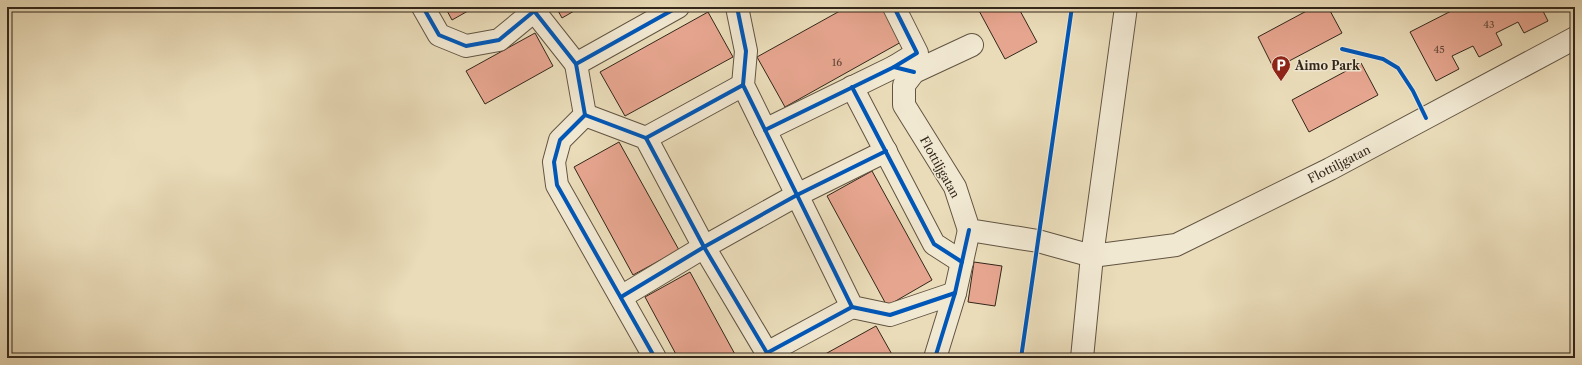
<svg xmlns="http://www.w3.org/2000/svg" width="1582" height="365" font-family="'Libre Caslon Text',serif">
<rect width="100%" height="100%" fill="#eadcb9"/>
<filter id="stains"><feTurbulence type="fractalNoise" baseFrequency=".005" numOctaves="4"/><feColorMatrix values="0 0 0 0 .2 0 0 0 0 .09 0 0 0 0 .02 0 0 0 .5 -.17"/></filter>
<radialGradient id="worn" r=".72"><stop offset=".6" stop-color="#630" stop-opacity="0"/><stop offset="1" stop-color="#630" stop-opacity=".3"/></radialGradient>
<g fill="#e6a58f" stroke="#33271b">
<path d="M 445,7 L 475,7 L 452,20 Z"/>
<path d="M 556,7 L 581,7 L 562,18 Z"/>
<path d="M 847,7 L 885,7 L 903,41 L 785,107 L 757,57 Z"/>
<path d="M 977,7 L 1018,7 L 1037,42 L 1005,59 Z"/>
<path d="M 1314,7 L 1328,7 L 1342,33 L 1274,69 L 1258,37 Z"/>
<path d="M 1459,7 L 1546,7 L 1542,9 L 1548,21 L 1524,33 L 1518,22 L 1496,33 L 1502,45 L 1479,57 L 1473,46 L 1452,56 L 1459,69 L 1436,81 L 1410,32 Z"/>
<path d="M 708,12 L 733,57 L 625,116 L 600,72 Z"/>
<path d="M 535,33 L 553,66 L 485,104 L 466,71 Z"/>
<path d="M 1361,63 L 1378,95 L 1309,132 L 1292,100 Z"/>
<path d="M 619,142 L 679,250 L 633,275 L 574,167 Z"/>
<path d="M 872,171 L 932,280 L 887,306 L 827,196 Z"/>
<path d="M 974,262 L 1002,266 L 995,306 L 968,302 Z"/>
<path d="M 690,272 L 737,358 L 678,358 L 645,297 Z"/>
<path d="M 876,326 L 894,358 L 818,358 Z"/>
</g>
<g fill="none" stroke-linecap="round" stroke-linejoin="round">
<defs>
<g id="minor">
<path d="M 423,7 L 439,35 L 466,46 L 499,40 L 533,12"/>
<path d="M 531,7 L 576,64 L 678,7"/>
<path d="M 737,7 L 746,51 L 743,85 L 852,307 L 890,315 L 955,293"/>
<path d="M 972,45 L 914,72 L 904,85 L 904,105 L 955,187 L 969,230 L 1038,241 L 1092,256 L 1176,245 L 1330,169 L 1575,38"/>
<path d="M 576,64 L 585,115 L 560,140 L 554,162 L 557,185 L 655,358"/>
<path d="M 894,67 L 917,53 L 894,7"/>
<path d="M 852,87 L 934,244 L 962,262"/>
<path d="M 585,115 L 646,138 L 704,247 L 767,353 L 766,358"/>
<path d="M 765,130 L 894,67 L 914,72"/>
<path d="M 646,138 L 743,85"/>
<path d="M 621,297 L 704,247 L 797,195 L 886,151"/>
<path d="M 767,353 L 852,307"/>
<path d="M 935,358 L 955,293 L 969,230"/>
<path d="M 1082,358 L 1092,256 L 1126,7"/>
</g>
</defs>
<use href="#minor" stroke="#615442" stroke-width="24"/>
<use href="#minor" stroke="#f1e8d2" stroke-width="22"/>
<defs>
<g id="cycleway">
<path d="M 423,7 L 439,35 L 466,46 L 499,40 L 533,12"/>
<path d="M 531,7 L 576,64 L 678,7"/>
<path d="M 737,7 L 746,51 L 743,85 L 852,307 L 890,315 L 955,293"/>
<path d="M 1342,49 L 1383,59 L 1398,68 L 1413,91 L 1426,118"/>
<path d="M 576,64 L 585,115 L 560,140 L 554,162 L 557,185 L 655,358"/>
<path d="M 894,67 L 917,53 L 894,7"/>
<path d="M 852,87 L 934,244 L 962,262"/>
<path d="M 585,115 L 646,138 L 704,247 L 767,353 L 766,358"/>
<path d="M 765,130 L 894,67 L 914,72"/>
<path d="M 646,138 L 743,85"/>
<path d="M 621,297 L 704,247 L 797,195 L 886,151"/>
<path d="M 767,353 L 852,307"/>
<path d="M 935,358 L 955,293 L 969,230"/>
<path d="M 1021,358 L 1072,7"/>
</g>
</defs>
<use href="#cycleway" stroke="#f1e8d2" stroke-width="6"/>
<use href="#cycleway" stroke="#0057b8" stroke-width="4"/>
</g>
<defs>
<symbol id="parking-pin" viewBox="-11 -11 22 30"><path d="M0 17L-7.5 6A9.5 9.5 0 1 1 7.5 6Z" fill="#8f2418" stroke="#f1e8d2"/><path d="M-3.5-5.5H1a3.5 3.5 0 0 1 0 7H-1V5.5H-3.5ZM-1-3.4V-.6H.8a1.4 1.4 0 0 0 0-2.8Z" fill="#fff"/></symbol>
</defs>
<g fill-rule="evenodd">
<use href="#parking-pin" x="1270" y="54" width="22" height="30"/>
</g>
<g text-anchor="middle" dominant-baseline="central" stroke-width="3" stroke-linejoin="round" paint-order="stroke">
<g font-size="10" fill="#604638">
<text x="1489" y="24">43</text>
<text x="1439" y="49">45</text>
<text x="837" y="62">16</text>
</g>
<g font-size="12" font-weight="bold" fill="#33271b" stroke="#f1e8d2" text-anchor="start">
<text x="1295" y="65">Aimo Park</text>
</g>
<g font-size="12" fill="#33271b" stroke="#f1e8d2">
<text transform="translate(1339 164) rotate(-27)">Flottiljgatan</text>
<text transform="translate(940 167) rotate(61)">Flottiljgatan</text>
</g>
</g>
<rect width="1582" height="365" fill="none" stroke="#eadcb9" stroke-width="24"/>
<rect x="8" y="8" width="1566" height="349" fill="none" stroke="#33271b" stroke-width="2"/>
<rect x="12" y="12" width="1558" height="341" fill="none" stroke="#33271b"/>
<rect width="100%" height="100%" filter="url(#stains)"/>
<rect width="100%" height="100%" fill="url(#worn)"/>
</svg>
